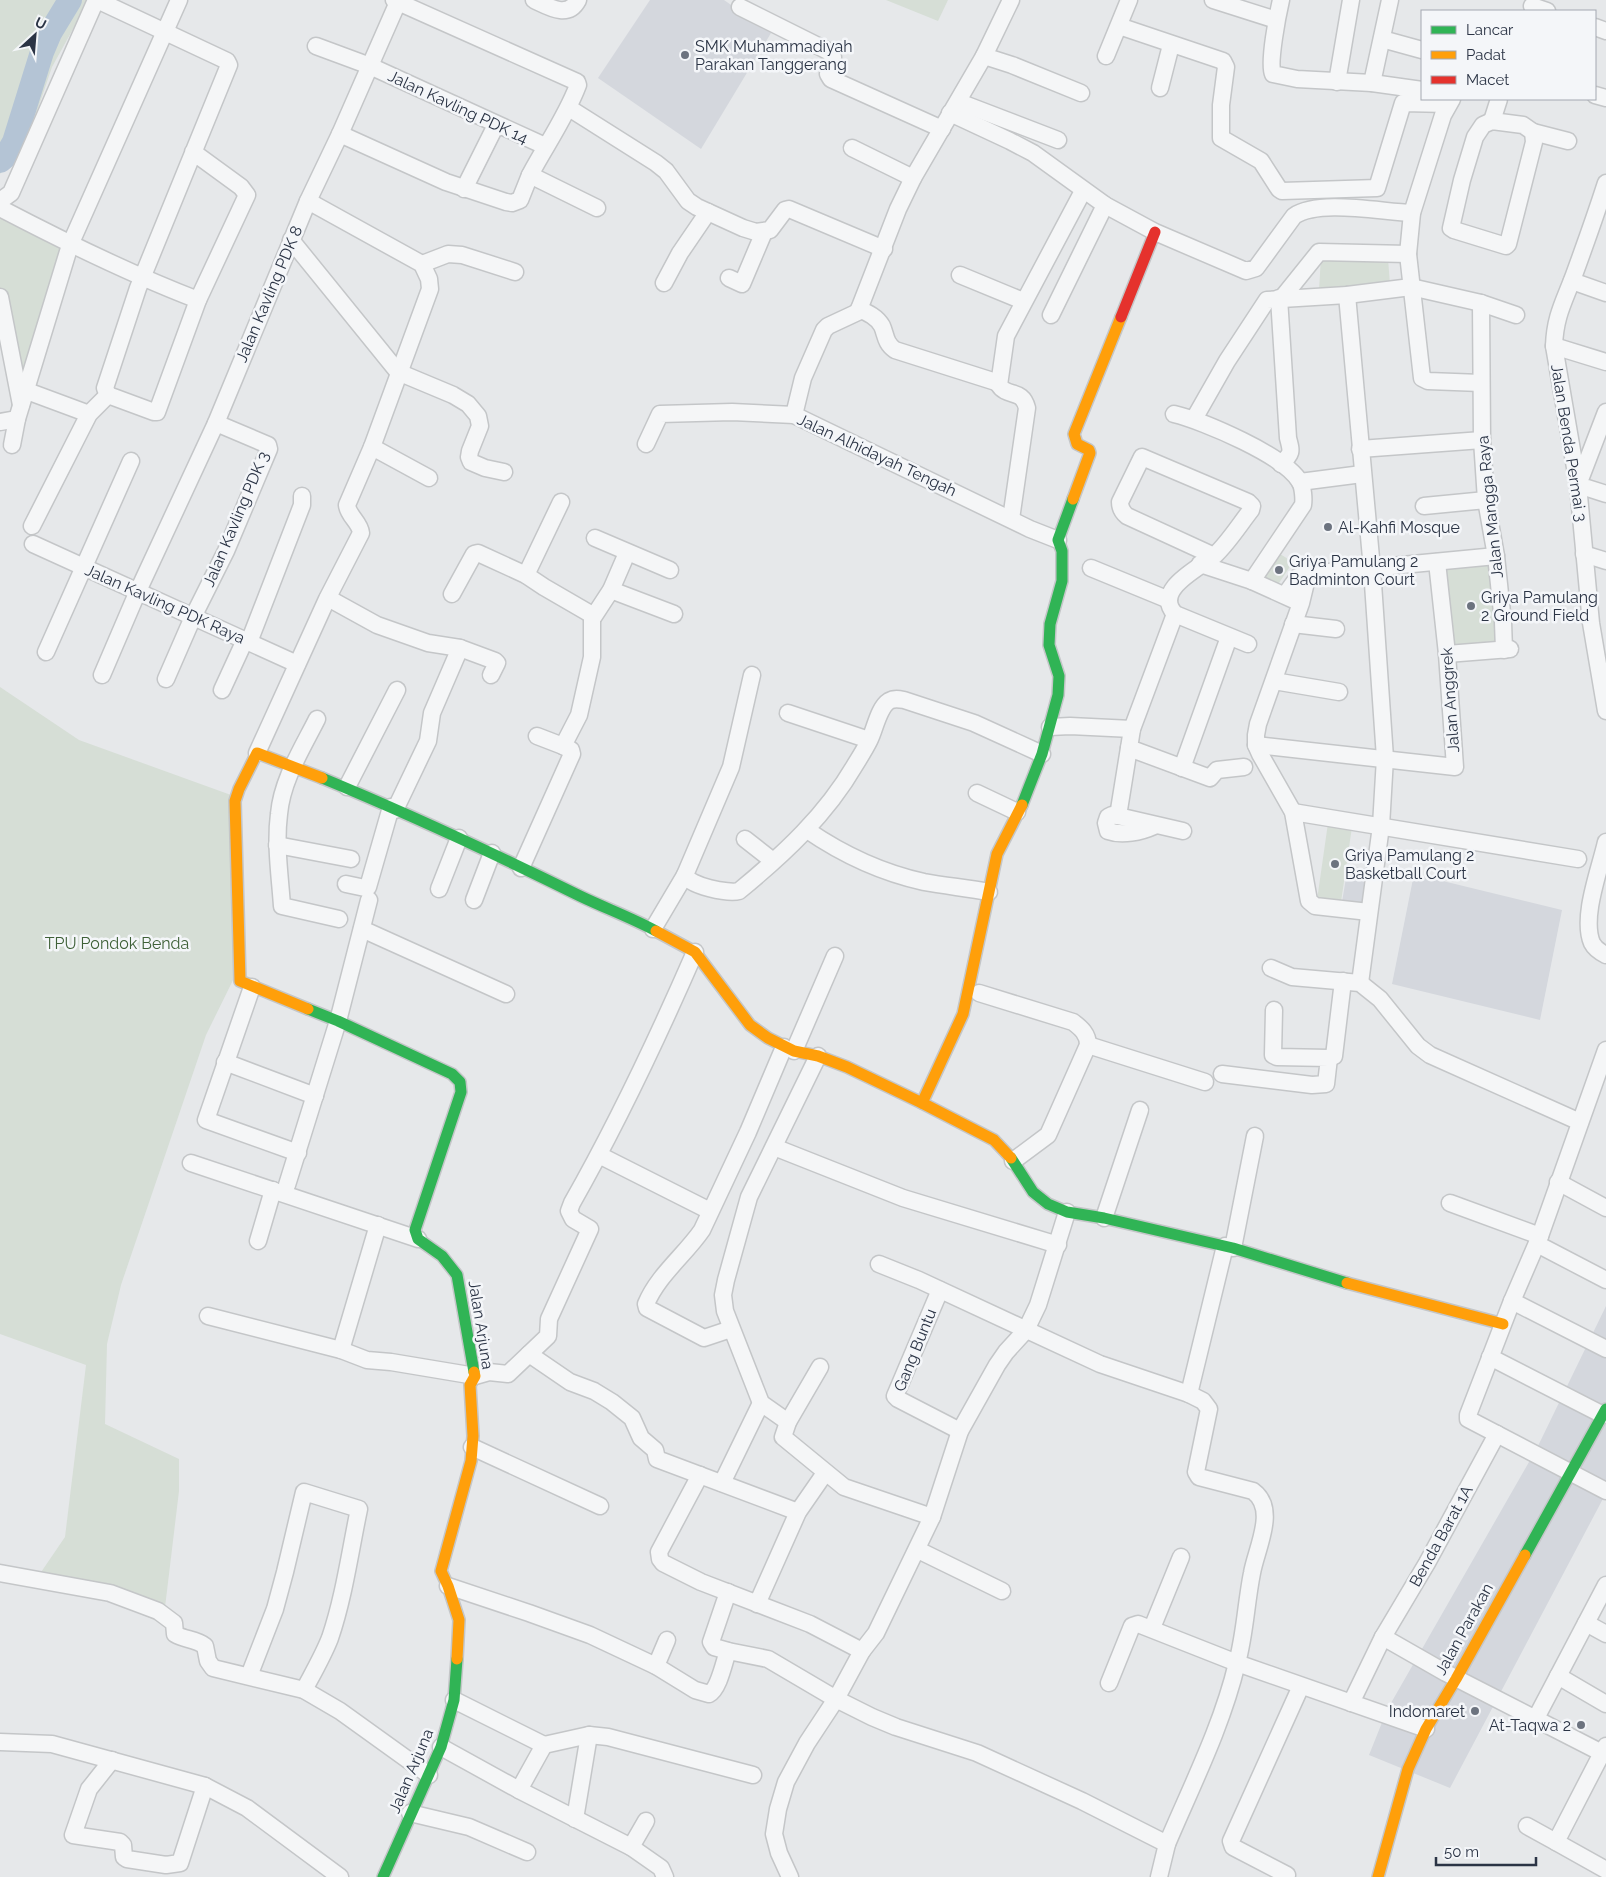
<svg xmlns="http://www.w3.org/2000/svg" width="1606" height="1877" font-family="Raleway,sans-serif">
<rect width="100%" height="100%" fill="#e6e8ea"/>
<g fill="#d4d7dd">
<path d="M 650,0 L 724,0 L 771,33 L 701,149 L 598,78 Z"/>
<path d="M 1348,866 L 1367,869 L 1362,905 L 1342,902 Z"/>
<path d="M 1414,874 L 1562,910 L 1540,1020 L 1392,984 Z"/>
<path d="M 1606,1306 L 1606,1493 L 1450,1788 L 1369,1755 L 1387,1710 L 1537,1448 Z"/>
</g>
<g fill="#d6ded6">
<path d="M 0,0 L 89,0 L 52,67 L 30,132 L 0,174 Z"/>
<path d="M 886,0 L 948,0 L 938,21 Z"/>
<path d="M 0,217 L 70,245 L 19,396 L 0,297 Z"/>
<path d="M 1321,257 L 1388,259 L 1390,284 L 1319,290 Z"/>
<path d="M 1280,554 L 1293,562 L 1277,586 L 1264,578 Z"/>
<path d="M 1492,562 L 1499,645 L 1451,649 L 1442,567 Z"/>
<path d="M 0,687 L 79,740 L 231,795 L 236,974 L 206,1035 L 121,1285 L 107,1344 L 105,1424 L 179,1459 L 179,1491 L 163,1624 L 104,1597 L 35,1581 L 65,1537 L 86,1365 L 0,1334 Z"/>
<path d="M 1328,823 L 1352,827 L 1341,902 L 1317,900 Z"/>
</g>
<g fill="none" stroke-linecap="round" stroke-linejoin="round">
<path stroke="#b4c4d5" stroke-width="24" d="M 0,161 L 6,156 L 14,142 L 42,52 L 50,33 L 70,0"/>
<defs>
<g id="street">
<path d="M 97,0 L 227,61 L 229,65 L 138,288 L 105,388 L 108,395 L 154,412 L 157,412 L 198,300 L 247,195 L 241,187 L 193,152"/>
<path d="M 534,0 C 549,7 568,19 578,0"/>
<path d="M 1213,0 L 1276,20"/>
<path d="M 1281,0 C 1278,13 1268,63 1273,74 L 1297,79 L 1372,83 L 1422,90"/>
<path d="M 398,2 L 577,82 L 578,85 C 566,117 546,145 530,175 L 597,208"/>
<path d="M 1532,6 L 1547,11"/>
<path d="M 740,7 L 830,52 L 833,57 L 828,74 L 831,79 L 942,129"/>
<path d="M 1119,26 L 1223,61 L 1226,67 L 1221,105 L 1221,138 L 1261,161 L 1279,189 L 1282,191 L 1377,188 L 1403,103 L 1448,104"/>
<path d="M 1595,27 L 1606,31"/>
<path d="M 1382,39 L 1422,50"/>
<path d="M 316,46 L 370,66 L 545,146"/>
<path d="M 984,56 L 1012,65 L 1081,93"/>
<path d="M 1106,56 L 1129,0"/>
<path d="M 1337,82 L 1351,0"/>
<path d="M 1372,83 L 1390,0"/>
<path d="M 1160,88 L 1171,45"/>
<path d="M 1595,95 L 1606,98"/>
<path d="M 1452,99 L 1443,115 L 1412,213 L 1408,254 L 1422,378 L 1428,381 L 1481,383"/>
<path d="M 959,102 L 1058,140"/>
<path d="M 569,108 L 656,163 L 666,171 L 688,201 L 697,207 L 743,228 L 756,232 L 770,230 L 785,210 L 789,209 L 884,249"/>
<path d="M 950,113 L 1010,141 L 1033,153 L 1105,205 L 1155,232 L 1246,271 L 1256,268 L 1294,216 C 1319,199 1381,212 1412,213"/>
<path d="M 1492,121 L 1523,125 L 1533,132 L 1534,142 L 1508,244 L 1506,246 L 1454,230 L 1451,228 L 1462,180 L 1475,137 L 1483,125 Z"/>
<path d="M 1492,121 L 1499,99"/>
<path d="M 1533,132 L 1568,141"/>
<path d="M 340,134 L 446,182 L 506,202 L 512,203 L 520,200 L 530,175"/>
<path d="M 852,148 L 913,178"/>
<path d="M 1606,183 C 1596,214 1585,245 1574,275 C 1564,302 1555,316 1554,346 L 1578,485 L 1591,623 L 1606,711"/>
<path d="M 464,189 L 496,125"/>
<path d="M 0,201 L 11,193 L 96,0"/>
<path d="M 0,208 C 65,242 130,274 198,300"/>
<path d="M 291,240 L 398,372 L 453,395 L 468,404 L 478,416 L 480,426 L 470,451 L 469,457 L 471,462 L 485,468 L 504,472"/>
<path d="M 422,264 L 448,254 L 462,255 L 515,272"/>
<path d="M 960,275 L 1023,301"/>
<path d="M 729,278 L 742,284 L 764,232"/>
<path d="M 1572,281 L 1606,293"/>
<path d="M 664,283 L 680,253 L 708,212"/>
<path d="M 1347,295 L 1372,569 L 1385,758 L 1381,826 L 1360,983"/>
<path d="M 0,297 L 21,405"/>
<path d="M 1279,298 L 1288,438 C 1292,453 1292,453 1281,464"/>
<path d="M 1282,298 L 1319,252 L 1408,254"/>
<path d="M 1481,303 L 1482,440 L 1486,500 L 1496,556 L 1503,622 L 1504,650"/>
<path d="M 859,309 C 868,313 877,317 882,326 C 886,335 885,343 895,350 L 999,383"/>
<path d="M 1051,315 L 1105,205"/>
<path d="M 1554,346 L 1606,362"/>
<path d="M 27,391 L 89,414"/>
<path d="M 1606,412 L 1578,485 L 1606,494"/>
<path d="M 1174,414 C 1203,421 1286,456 1300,482 C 1303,487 1304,499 1303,505 L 1252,581"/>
<path d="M 794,415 L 803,378 L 824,330 L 828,326 L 858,312 L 898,209 L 913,178 L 984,56 L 1011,0"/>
<path d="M 1194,419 L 1227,361 L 1267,300 L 1347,295 L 1411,287 L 1481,303 L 1516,315"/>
<path d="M 0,422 L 17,419 L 70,245 L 179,0"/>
<path d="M 646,444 L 660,414 L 732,412 L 794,415 L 1030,529 L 1058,540"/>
<path d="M 12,445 L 17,419"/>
<path d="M 372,447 L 429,478"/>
<path d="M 1360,449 L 1482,440"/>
<path d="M 1300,482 L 1362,474"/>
<path d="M 1424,506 L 1486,500"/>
<path d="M 1011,519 L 1027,408 C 1022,388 1007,398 999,385 L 1006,336 L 1083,191"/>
<path d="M 32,526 L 89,414 L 108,395"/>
<path d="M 595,538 L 670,570"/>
<path d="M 33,544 L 297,664"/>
<path d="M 1584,554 L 1606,561"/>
<path d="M 1214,556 L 1127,516 C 1122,512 1120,508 1120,502 L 1142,457 L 1248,502 L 1252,506 L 1251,510 C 1240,524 1228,543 1215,555 C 1202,567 1152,589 1175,614 L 1248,644"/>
<path d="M 1200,564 L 1252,581 L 1294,600"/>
<path d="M 1091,568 L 1169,600"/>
<path d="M 1308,574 L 1301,603 L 1258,724 L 1256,735 L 1256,745 L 1260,754 L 1293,812 L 1309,901 L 1315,906 L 1369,912"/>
<path d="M 526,575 L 561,502"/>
<path d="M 611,590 L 674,614"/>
<path d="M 452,594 L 474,554 L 478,553 L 526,575 L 544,587 L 594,616 L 611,590 L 627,553"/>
<path d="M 1285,595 L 1298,577 L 1308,574 L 1496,556"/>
<path d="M 328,598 L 377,625 L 428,643 L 460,648 L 432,713 L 428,741 L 395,810"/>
<path d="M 1175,614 L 1132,729 L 1129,748 L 1210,778 L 1217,770 L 1244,767"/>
<path d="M 1293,624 L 1336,629"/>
<path d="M 249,642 L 302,505 L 302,496"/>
<path d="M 460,648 L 495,661 L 497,663 L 491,675"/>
<path d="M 46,652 L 131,461"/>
<path d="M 1447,654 L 1510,649"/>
<path d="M 102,675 L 138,591 L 216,423 L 308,201 L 340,134 L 398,2 L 394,0"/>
<path d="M 752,675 L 731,767 L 685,875 C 689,886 729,894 739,891 C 784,854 826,815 855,765 C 860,757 865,749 869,741 C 875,730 878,708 889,701 C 894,698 899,699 904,700 L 974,723 L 1042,754"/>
<path d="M 166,679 L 193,617 L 226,551 L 269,449 L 268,445 L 216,423"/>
<path d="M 1274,681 L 1339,692"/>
<path d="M 222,690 L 245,640"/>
<path d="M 788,713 L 869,740"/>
<path d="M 317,719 C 302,749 282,780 279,814 C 275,845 280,876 282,906 L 339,919"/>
<path d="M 1050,727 L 1070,726 L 1132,729"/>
<path d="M 1256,745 L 1455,767 L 1447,654 L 1437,562"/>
<path d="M 563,746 L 579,715 L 592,657 L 592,616"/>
<path d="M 1129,748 L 1118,816 L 1183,831"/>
<path d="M 257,753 L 327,599 L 361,533 C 360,522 348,516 347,505 L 372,447 L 430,289 L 429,279 L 422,264 L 308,201"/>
<path d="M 1182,768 L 1229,637"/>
<path d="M 347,787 L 397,690"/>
<path d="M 977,793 L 1017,812"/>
<path d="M 1293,812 L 1578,859"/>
<path d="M 1118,816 L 1112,815 L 1108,817 L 1106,823 L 1108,831 C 1122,836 1141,832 1154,826"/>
<path d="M 807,830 C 842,854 883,873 924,882 C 945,886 968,888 989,892"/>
<path d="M 745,839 L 773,861"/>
<path d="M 1606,842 C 1600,869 1581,917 1592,943 C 1595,949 1600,952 1606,955"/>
<path d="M 277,845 L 351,859"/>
<path d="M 521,868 L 572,754 L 571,750 L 563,746 L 537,736"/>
<path d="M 346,884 L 365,888 L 368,887 L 391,807"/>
<path d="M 439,889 L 459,838"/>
<path d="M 474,900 L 492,853"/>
<path d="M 362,929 L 506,994"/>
<path d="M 653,929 L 685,875"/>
<path d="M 1271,968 L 1292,977 L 1360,983 L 1380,999 L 1418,1046 L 1430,1055 L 1580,1122"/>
<path d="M 252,987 L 206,1120 L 298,1153"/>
<path d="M 979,993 L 1073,1022 C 1081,1028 1088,1034 1088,1045 L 1048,1135 L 1013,1161"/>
<path d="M 1088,1045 L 1205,1082"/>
<path d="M 1606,1050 L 1540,1236 L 1512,1301 L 1468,1415 L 1468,1419 L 1606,1491"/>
<path d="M 794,1051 L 835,956"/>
<path d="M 1329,1058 L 1334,1056 L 1343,981"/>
<path d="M 225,1062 L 315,1096"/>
<path d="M 1222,1074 L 1312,1085 L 1326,1084 L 1329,1058 L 1277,1057 L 1273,1055 L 1274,1010"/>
<path d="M 774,1147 L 903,1198 L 1058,1245"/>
<path d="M 599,1155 L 710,1211"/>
<path d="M 191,1163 L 418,1239"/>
<path d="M 1558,1182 L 1606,1208"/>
<path d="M 287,1185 L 338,1021 L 369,900"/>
<path d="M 1450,1203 L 1540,1236"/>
<path d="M 1104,1218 L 1140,1110"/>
<path d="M 258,1241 L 273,1190"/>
<path d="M 1537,1244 L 1606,1280"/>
<path d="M 1233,1248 L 1255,1136"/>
<path d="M 879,1264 L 919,1280 L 1100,1364 L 1189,1394 L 1203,1401 L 1209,1409 L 1196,1472 L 1199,1477 L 1253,1491 C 1278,1509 1256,1549 1252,1573 C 1246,1603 1245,1634 1237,1663 C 1222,1726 1192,1785 1167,1844"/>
<path d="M 940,1290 L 895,1396 L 898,1399 L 960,1431"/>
<path d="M 1512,1301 L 1606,1349"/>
<path d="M 208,1316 L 341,1350 L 367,1360 L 391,1362 L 475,1376 L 489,1372 L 508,1374 L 548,1336 L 549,1319 L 590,1229 L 573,1219 L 569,1211 L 572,1203 C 618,1122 658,1037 695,952"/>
<path d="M 731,1329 L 704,1338 L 647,1308 L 646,1304 C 658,1275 685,1255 702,1230 L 748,1132 L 784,1047"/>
<path d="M 341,1350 L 378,1225"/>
<path d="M 529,1354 L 570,1382 L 594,1391 L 612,1402 L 632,1418 L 641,1438 L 655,1450 L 657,1459 L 798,1512"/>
<path d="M 1490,1357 L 1603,1415"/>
<path d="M 820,1367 L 788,1422 L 783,1437 L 844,1487 L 932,1517"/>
<path d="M 1189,1394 L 1225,1246"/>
<path d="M 788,1422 L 761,1403 L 725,1311 L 723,1295 L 726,1280 L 749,1197 L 818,1056"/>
<path d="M 472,1447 L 600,1506"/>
<path d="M 700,1475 L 659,1552 L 660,1559 L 663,1563 L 701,1582 L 810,1624 L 862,1651"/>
<path d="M 722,1483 L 761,1403"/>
<path d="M 918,1550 L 1002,1591"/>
<path d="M 0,1573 L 110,1593 L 158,1611 L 174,1623 L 175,1634 C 185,1640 196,1639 205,1646 L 208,1661 L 213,1668 L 304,1690 L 340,1711 L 429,1775"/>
<path d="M 448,1586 L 529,1613 L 590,1635 L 656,1666 L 695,1690 L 709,1694 C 719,1689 724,1662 728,1651"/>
<path d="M 728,1592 L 711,1642 L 714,1647 L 728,1651 L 768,1659 L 836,1699 L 872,1717 L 896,1727 L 977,1753 L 1082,1801 L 1167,1844 L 1159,1877"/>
<path d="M 757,1604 L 798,1512 L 825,1473"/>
<path d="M 1586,1623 L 1606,1634"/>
<path d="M 1152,1628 L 1181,1557"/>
<path d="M 1383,1637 L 1446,1673 L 1602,1753 L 1606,1746"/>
<path d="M 656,1666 L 667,1640"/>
<path d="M 249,1676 L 275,1609 L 285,1572 L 304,1492 L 359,1509 C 350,1552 344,1597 330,1638 C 323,1656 313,1673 304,1690"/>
<path d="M 1558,1676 L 1606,1704"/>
<path d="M 1109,1683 L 1132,1626 L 1138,1624 L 1237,1663 L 1426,1729"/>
<path d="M 454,1700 L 544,1745 L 519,1790"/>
<path d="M 1351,1703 L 1383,1637 L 1427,1563 L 1497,1434"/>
<path d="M 1536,1718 L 1606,1585"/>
<path d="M 0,1742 L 52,1744 L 205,1786 L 247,1808 L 340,1877"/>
<path d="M 544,1745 L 589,1735 L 608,1737 L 753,1775"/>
<path d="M 441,1747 L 519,1790 L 631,1847 L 661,1868 L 665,1877"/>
<path d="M 1602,1753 L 1556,1842 L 1606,1870"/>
<path d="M 112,1760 L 89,1789 L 73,1835 L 120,1842 L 123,1845 L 124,1857 L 127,1859 L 166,1865 L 180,1863 L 205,1786"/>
<path d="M 410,1813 L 469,1827 L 527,1852"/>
<path d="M 575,1819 L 589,1735"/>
<path d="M 1527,1826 L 1556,1842"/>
<path d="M 631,1847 L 646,1821"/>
<path d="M 1287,1875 L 1233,1847 L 1231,1841 L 1301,1686"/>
<path d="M 790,1877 L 779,1853 L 774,1834 L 778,1809 L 786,1782 L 807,1743 L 836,1699 L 862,1651 L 876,1633 L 932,1517 L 960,1431 L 997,1365 L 1006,1352 L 1026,1330 L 1038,1305 L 1067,1212"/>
</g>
<g id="fast">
<path d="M 322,778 C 409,814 495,854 580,896 C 605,908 632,918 656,931"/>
<path d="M 1022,805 L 1042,754 L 1058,695 L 1059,676 L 1049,645 L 1050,624 L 1062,581 L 1062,551 L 1058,540 L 1073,499"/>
<path d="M 308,1009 L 338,1021 L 452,1074 L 460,1082 L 461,1092 L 415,1230 L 418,1239 L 442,1256 L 457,1275 L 474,1372"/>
<path d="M 1011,1158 L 1033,1192 L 1048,1204 L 1067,1212 L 1104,1218 L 1233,1248 L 1347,1283"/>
<path d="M 1525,1555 L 1606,1409"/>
<path d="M 383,1877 L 441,1747 L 454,1700 L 457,1659"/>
</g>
<g id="slow">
<path d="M 1073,499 L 1090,453 L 1089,450 L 1077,444 L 1074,434 L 1121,317"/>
<path d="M 656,931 L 695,952 L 750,1025 L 768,1038 L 794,1051 L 818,1056 L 847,1067 L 922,1103 L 994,1140 L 1011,1158"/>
<path d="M 308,1009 L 240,981 L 235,801 L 239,789 L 257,753 L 322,778"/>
<path d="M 922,1103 L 963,1014 L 997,854 L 1022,805"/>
<path d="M 1347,1283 L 1503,1324"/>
<path d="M 457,1659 L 459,1620 L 448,1586 L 441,1571 L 471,1461 L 473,1436 L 470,1385 L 475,1376 L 474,1372"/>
<path d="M 1378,1877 L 1408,1769 L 1426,1729 L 1456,1679 L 1525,1555"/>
</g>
<path id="jam" d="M 1121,317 L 1155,232"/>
</defs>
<use href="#street" stroke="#c4c6c8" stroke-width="19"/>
<use href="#fast" stroke="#c4c6c8" stroke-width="14"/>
<use href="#slow" stroke="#c4c6c8" stroke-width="14"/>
<use href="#jam" stroke="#c4c6c8" stroke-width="14"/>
<use href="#street" stroke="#f5f6f7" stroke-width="16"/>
<use href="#fast" stroke="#30b455" stroke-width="11"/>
<use href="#slow" stroke="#ff9f0a" stroke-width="11"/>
<use href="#jam" stroke="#e5322d" stroke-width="11"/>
</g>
<g fill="#6c737f" stroke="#f4f6f9" stroke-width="2">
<circle cx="685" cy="55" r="5"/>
<circle cx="1328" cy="527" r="5"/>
<circle cx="1279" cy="570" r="5"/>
<circle cx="1471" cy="606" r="5"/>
<circle cx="1335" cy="864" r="5"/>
<circle cx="1475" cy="1711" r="5"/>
<circle cx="1581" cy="1725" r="5"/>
</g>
<g text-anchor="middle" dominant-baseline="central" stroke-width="5" stroke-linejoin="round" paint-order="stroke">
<g font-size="16" fill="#2b3445" stroke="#f4f6f9" text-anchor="start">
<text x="695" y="46">SMK Muhammadiyah<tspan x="695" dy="18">Parakan Tanggerang</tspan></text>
<text x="1338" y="527">Al-Kahfi Mosque</text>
<text x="1289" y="561">Griya Pamulang 2<tspan x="1289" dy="18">Badminton Court</tspan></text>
<text x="1481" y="597">Griya Pamulang<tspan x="1481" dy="18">2 Ground Field</tspan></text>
<text x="1345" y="855">Griya Pamulang 2<tspan x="1345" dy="18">Basketball Court</tspan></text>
<text x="1465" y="1711" text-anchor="end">Indomaret</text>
<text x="1571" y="1725" text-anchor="end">At-Taqwa 2</text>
</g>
<g font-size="16" fill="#2b3445" stroke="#f4f6f9">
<text transform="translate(458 107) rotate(25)">Jalan Kavling PDK 14</text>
<text transform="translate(269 294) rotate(-67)">Jalan Kavling PDK 8</text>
<text transform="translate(1569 443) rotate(81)">Jalan Benda Permai 3</text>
<text transform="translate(877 455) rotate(25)">Jalan Alhidayah Tengah</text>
<text transform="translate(1490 507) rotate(-96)">Jalan Mangga Raya</text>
<text transform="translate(236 519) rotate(-67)">Jalan Kavling PDK 3</text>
<text transform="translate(165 604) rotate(24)">Jalan Kavling PDK Raya</text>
<text transform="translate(1450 700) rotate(-94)">Jalan Anggrek</text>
<text transform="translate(481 1325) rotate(81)">Jalan Arjuna</text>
<text transform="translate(915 1350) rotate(-68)">Gang Buntu</text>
<text transform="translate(1441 1536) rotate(-61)">Benda Barat 1A</text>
<text transform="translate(1464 1629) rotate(-61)">Jalan Parakan</text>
<text transform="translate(411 1771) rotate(-67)">Jalan Arjuna</text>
</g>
<g font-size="16" fill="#3f6138" stroke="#f4f6f9">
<text x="117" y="943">TPU Pondok Benda</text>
</g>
</g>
<rect x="1421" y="10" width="175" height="90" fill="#f4f6f9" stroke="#a4a8b1"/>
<rect x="1431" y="26" width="25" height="8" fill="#30b455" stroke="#a4a8b1"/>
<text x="1466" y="35" font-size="15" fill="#2b3445">Lancar</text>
<rect x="1431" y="51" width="25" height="8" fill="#ff9f0a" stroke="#a4a8b1"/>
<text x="1466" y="60" font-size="15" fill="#2b3445">Padat</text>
<rect x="1431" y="76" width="25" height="8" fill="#e5322d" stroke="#a4a8b1"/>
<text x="1466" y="85" font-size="15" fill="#2b3445">Macet</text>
<g transform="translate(35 35) rotate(26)" stroke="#f4f6f9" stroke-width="4" paint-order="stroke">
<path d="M0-4L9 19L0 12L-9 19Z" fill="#2b3445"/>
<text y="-8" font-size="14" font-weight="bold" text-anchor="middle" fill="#2b3445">U</text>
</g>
<path d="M1436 1857v8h100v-8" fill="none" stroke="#2b3445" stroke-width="2.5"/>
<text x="1444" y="1857" font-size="15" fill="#2b3445" stroke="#f4f6f9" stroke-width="4" paint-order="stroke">50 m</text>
</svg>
